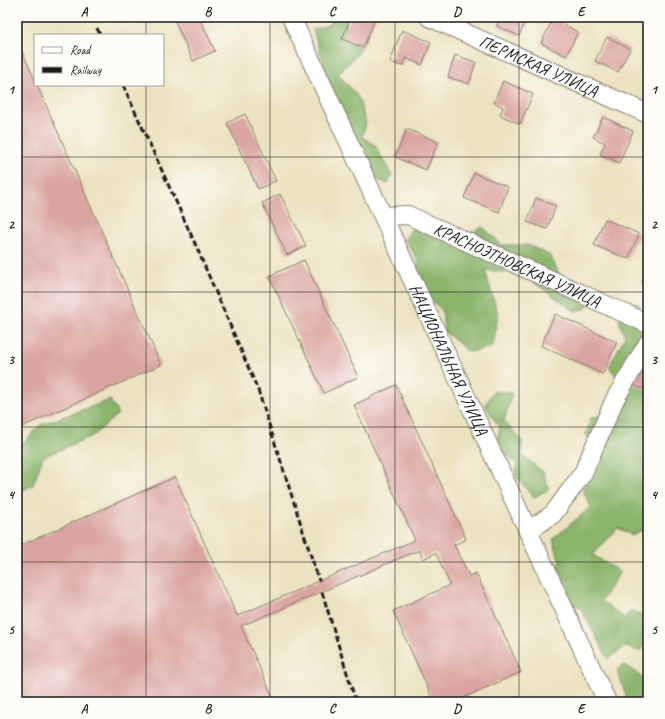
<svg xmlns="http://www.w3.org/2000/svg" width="665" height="719" font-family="Caveat,sans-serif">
<rect width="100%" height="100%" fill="#fdfcf7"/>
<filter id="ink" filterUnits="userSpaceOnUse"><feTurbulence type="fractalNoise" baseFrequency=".025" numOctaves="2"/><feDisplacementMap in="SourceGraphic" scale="8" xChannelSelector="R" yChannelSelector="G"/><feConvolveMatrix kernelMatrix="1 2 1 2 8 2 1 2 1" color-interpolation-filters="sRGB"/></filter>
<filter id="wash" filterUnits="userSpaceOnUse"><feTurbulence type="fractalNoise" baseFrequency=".012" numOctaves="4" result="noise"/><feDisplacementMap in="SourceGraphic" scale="16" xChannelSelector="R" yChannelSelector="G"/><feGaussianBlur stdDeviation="0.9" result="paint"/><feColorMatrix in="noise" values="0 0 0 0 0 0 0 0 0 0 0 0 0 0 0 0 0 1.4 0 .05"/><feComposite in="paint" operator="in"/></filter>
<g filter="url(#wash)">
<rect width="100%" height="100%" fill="#ebe2c0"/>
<g fill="#8ab46b" stroke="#536844">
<path d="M 331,17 L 343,17 L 360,51 L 338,74 L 358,97 L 366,123 L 362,137 L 375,145 L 392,176 L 388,184 L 375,179 L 330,83 L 313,30 L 331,24 Z"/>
<path d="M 451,226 L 468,235 L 483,227 L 502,245 L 528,245 L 551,256 L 559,274 L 587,290 L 587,308 L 575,311 L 520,273 L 485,270 L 498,315 L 493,347 L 469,352 L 444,331 L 442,310 L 426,295 L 416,274 L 419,262 L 405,239 L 411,229 Z"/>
<path d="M 625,301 L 639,304 L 641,334 L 648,333 L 648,527 L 632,535 L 618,528 L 593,555 L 620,572 L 601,601 L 625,618 L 631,610 L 647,618 L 648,638 L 640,651 L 625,647 L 608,659 L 581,609 L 567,599 L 554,573 L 560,562 L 553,539 L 591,507 L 582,489 L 603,461 L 586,434 L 591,418 L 618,411 L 626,388 L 609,367 L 625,336 L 619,321 Z"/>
<path d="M 494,391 L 512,393 L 504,421 L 522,441 L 522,455 L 543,472 L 549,489 L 534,497 L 515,475 L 518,465 L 496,445 L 500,428 L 485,405 Z"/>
<path d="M 110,400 L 118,414 L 94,435 L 43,457 L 33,485 L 17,493 L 17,442 L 24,443 L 40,425 Z"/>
<path d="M 625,665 L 648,682 L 648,702 L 628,702 L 617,669 Z"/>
</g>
<g id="blocks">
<g fill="#daa4a1">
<path d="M 173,17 L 199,17 L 215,51 L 193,61 Z"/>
<path d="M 351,17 L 376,17 L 363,48 L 342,39 Z"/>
<path d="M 501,17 L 527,17 L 519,36 L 497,26 Z"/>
<path d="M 553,19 L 578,32 L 566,56 L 541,43 Z"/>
<path d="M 402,30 L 431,42 L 422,65 L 405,58 L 402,66 L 390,62 Z"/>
<path d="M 607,37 L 630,49 L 618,72 L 595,61 Z"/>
<path d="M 17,40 L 35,80 L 35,85 L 37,85 L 161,365 L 17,429 Z"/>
<path d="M 455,55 L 476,62 L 469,84 L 448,77 Z"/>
<path d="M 503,81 L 533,94 L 520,124 L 500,115 L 503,107 L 494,102 Z"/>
<path d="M 245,114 L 276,181 L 258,189 L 227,123 Z"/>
<path d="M 603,117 L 633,131 L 619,163 L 600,154 L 605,143 L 593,137 Z"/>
<path d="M 407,129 L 438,142 L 426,170 L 395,157 Z"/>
<path d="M 474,173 L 508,187 L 499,212 L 464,198 Z"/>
<path d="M 280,194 L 306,246 L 287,255 L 262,203 Z"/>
<path d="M 536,198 L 556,206 L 547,229 L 527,222 Z"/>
<path d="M 605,219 L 639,234 L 628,259 L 594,245 Z"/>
<path d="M 304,260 L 358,377 L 324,393 L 269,276 Z"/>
<path d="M 648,269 L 648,285 L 642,282 Z"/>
<path d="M 555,314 L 617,342 L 603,374 L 541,346 Z"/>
<path d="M 648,358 L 648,391 L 631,384 Z"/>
<path d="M 396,385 L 466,539 L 454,545 L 469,576 L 476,573 L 521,672 L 454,702 L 434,702 L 393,611 L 450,585 L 436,553 L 423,559 L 419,550 L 241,626 L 275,702 L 17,702 L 17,547 L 175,477 L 237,616 L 415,540 L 354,405 Z"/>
</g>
</g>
</g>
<g filter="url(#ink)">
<use href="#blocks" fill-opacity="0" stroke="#847f6e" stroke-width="1"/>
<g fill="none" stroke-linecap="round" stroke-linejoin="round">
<defs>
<g id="minor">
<path id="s1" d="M 291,17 L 607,702"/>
<path id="s2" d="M 429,17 L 648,114"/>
<path id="s3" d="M 384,216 L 408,215 L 648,324"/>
<path d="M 528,531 L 553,514 L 583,473 L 615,399 L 648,343"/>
</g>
</defs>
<use href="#minor" stroke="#847f6e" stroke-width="20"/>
<use href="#minor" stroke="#fff" stroke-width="18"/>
<g stroke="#1c1c1c" stroke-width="3" stroke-dasharray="6 3" stroke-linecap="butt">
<path d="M 97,28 L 100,35"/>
<path d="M 123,85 L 193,239 L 258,390 L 319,581"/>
<path d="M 322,592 L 356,702"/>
</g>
</g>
</g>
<path fill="none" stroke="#1c1c1c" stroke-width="1" stroke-opacity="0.55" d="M 146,17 L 146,35M 270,17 L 270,702M 395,17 L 395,702M 519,17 L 519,702M 146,85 L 146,702M 17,157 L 648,157M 17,292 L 648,292M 17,427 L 648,427M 17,562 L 648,562"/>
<g text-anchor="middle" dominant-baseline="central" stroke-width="3" stroke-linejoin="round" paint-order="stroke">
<g font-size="17" fill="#1c1c1c" stroke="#fdfcf7">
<text stroke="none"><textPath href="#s2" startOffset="120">ПЕРМСКАЯ УЛИЦА</textPath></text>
<text stroke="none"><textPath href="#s3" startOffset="144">КРАСНОЭТНОВСКАЯ УЛИЦА</textPath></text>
<text stroke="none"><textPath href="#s1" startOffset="377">НАЦИОНАЛЬНАЯ УЛИЦА</textPath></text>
</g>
</g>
<rect width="665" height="719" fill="none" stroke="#fdfcf7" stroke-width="44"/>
<rect x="34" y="34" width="130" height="52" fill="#fdfcf7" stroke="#a3a29f"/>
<rect x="42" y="47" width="20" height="6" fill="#ffffff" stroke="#a3a29f"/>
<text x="70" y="54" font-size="12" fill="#1c1c1c">Road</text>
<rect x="42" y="67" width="20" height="6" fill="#1c1c1c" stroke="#a3a29f"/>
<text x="70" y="74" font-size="12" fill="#1c1c1c">Railway</text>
<rect x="22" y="22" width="621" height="675" fill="none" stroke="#1c1c1c" stroke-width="1.5"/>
<g font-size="13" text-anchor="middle" font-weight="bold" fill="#1c1c1c">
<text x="84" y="16">A</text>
<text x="208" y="16">B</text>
<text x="332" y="16">C</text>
<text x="457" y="16">D</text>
<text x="581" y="16">E</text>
<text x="11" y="94">1</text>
<text x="654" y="94">1</text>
<text x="11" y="229">2</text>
<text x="654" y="229">2</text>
<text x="11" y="364">3</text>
<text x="654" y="364">3</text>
<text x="11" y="499">4</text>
<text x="654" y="499">4</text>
<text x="11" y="634">5</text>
<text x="654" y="634">5</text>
<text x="84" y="713">A</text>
<text x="208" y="713">B</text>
<text x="332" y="713">C</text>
<text x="457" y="713">D</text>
<text x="581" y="713">E</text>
</g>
</svg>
